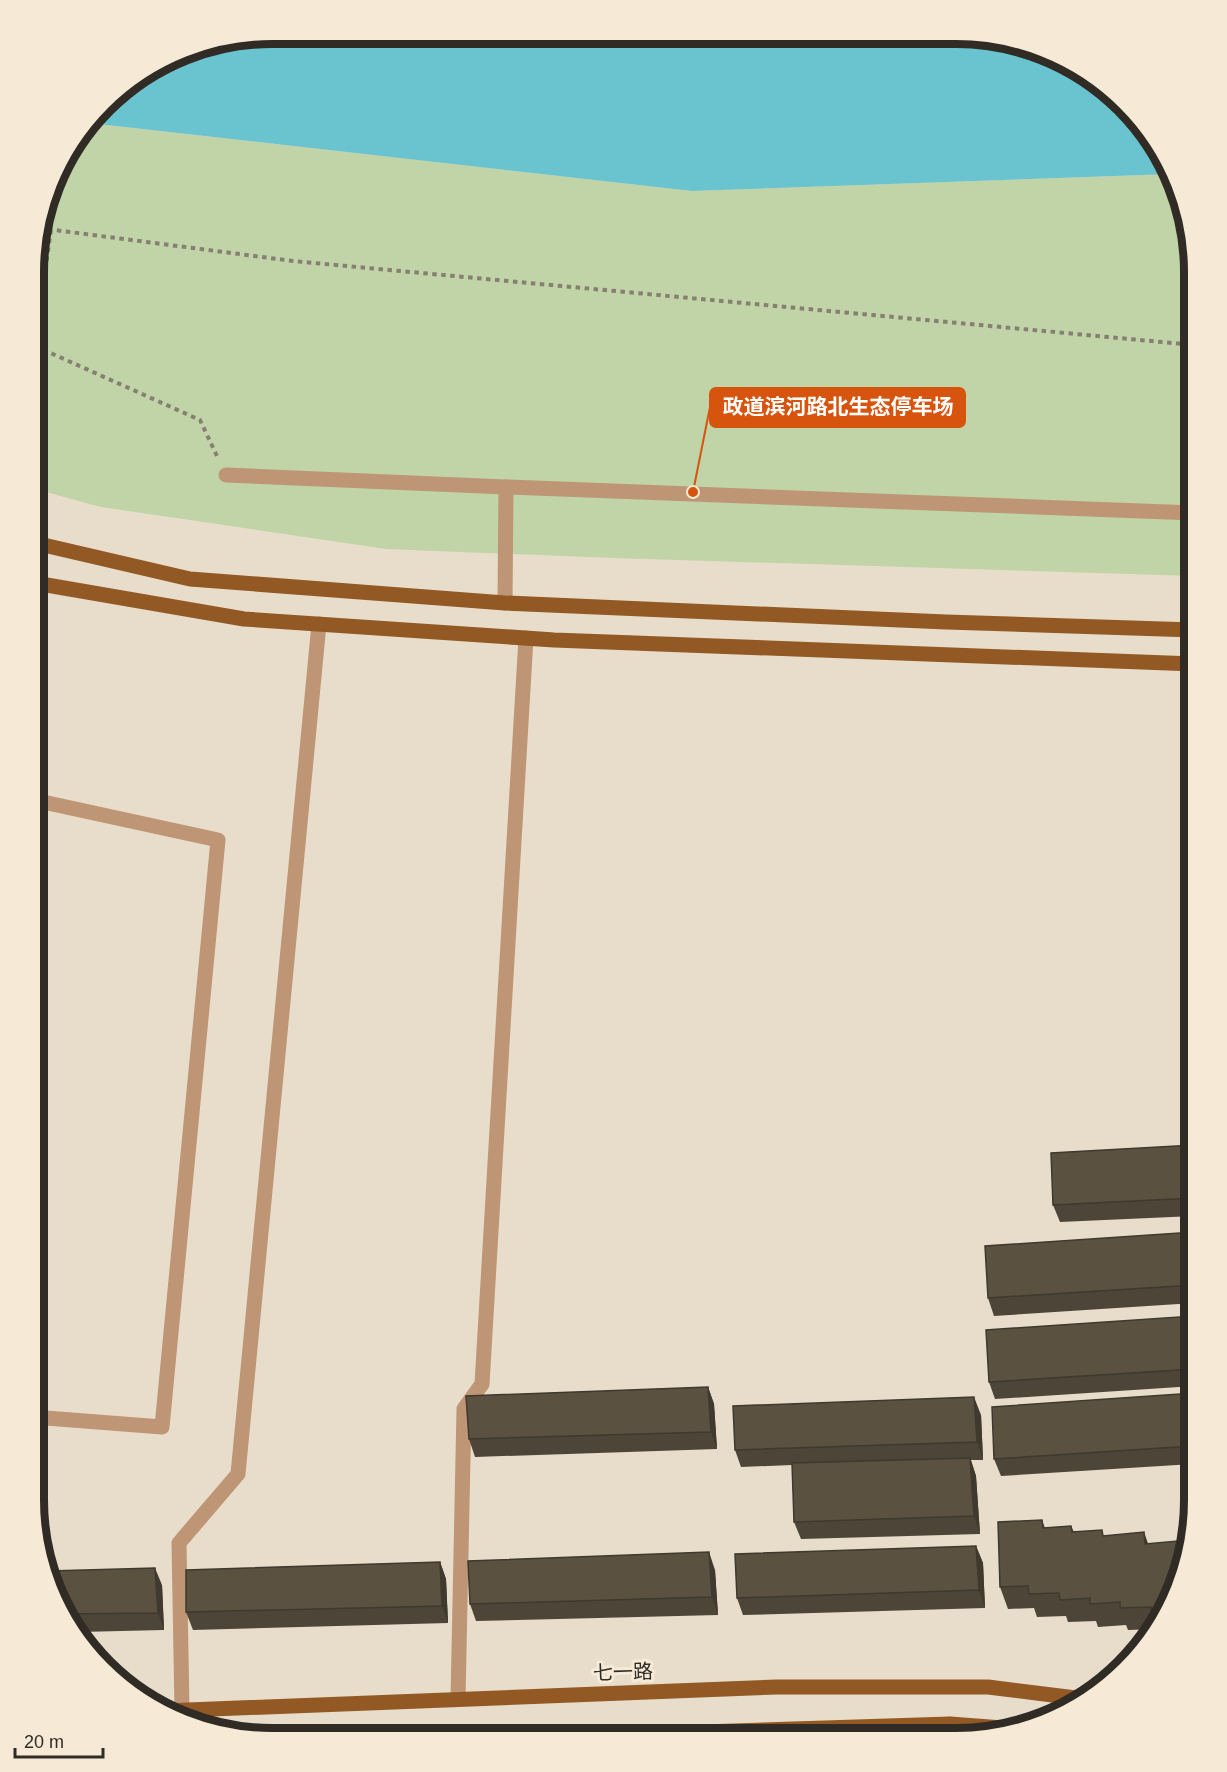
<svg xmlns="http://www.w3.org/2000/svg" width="1227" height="1772" font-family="Helvetica,'Noto Sans SC',sans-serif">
<rect width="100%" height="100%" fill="#e8ddca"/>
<path fill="#c0d4a7" d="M 89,123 L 692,191 L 1171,174 L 1194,271 L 1194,576 L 614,558 L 386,549 L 101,507 L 35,489 L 35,240 L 65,153 Z"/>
<path fill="#69c4d0" d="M 272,33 L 987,35 L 1046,51 L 1100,82 L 1170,166 L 1171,174 L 692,191 L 89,123 L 115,92 L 195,46 Z"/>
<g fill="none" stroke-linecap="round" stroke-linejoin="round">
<g stroke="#867f72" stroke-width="4" stroke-dasharray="4.5 4.5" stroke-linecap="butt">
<path d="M 39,228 L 293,261 L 1194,345"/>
<path d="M 35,341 L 51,230"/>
<path d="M 35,346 L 200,420 L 217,456"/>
</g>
<g stroke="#be9575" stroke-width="15">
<path d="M 226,475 L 506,487"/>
<path d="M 505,603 L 506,487 L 1194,513"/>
<path d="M 33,1417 L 162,1427 L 218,840 L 34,800"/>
<path d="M 458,1699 L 464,1409 L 482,1384 L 526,638"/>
<path d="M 182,1710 L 179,1543 L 238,1474 L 319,624"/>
<path d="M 950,1724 L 951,1739"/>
</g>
<g stroke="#935925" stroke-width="15">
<path d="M 35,543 L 190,579 L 505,603 L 946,622 L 1194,630"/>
<path d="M 35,583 L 244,619 L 554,640 L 1194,664"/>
<path d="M 163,1711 L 777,1687 L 988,1687 L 1084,1699"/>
<path d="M 515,1738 L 950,1724 L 1003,1728"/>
</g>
</g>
<g fill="#4d4638">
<path d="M 1194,1145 L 1194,1216 L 1060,1222 L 1053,1205 Z"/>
<path d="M 1194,1232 L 1194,1303 L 994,1316 L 988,1298 Z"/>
<path d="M 1194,1316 L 1194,1386 L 995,1399 L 989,1382 Z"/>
<path d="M 708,1387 L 714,1404 L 717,1449 L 475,1457 L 469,1439 Z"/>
<path d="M 1194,1393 L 1193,1464 L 1001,1476 L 994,1459 Z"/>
<path d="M 981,1415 L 983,1460 L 971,1460 L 976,1476 L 980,1534 L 801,1539 L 794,1522 L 792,1465 L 741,1467 L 735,1450 Z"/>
<path d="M 1042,1520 L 1045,1528 L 1071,1526 L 1074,1532 L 1104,1536 L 1148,1544 L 1181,1577 L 1156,1629 L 1128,1630 L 1126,1625 L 1098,1627 L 1096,1621 L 1068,1622 L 1066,1616 L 1037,1617 L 1034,1608 L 1008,1609 L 1000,1587 Z"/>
<path d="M 976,1546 L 983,1563 L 985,1608 L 743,1615 L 737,1598 Z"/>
<path d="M 440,1562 L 446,1579 L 448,1623 L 193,1630 L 186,1612 Z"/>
<path d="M 715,1570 L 718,1615 L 476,1621 L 470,1604 Z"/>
<path d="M 162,1585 L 164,1630 L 79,1632 L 57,1606 Z"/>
</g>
<g fill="#3f392e">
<path d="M 708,1387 L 714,1404 L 717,1449 L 711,1432 Z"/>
<path d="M 974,1397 L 981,1415 L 983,1460 L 977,1442 Z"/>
<path d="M 970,1458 L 976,1476 L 980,1534 L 974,1516 Z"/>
<path d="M 1144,1532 L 1152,1555 L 1145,1544 Z"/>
<path d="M 1178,1541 L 1185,1560 L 1181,1578 Z"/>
<path d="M 976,1546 L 983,1563 L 985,1608 L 979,1590 Z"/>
<path d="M 709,1552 L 715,1570 L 718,1615 L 712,1597 Z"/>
<path d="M 440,1562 L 446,1579 L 448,1623 L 442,1606 Z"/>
<path d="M 155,1568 L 162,1585 L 164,1630 L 158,1613 Z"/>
</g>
<g fill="#5a5141" stroke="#3f392e" stroke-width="1.5">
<path d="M 1194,1145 L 1194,1198 L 1053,1205 L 1051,1153 Z"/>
<path d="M 1194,1232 L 1194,1285 L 988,1298 L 985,1246 Z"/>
<path d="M 1194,1316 L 1194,1369 L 989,1382 L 986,1330 Z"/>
<path d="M 708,1387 L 711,1432 L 469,1439 L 466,1396 Z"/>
<path d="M 1194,1393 L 1193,1446 L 994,1459 L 992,1407 Z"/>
<path d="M 974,1397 L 977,1442 L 735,1450 L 733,1406 Z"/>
<path d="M 970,1458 L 974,1516 L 794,1522 L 792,1463 Z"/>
<path d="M 1042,1520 L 1043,1528 L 1071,1526 L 1072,1532 L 1102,1530 L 1103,1536 L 1144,1532 L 1145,1544 L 1178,1541 L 1181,1578 L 1164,1612 L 1152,1612 L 1151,1607 L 1120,1608 L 1120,1602 L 1090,1604 L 1090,1598 L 1060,1600 L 1059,1593 L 1029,1594 L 1028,1586 L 1000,1587 L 998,1522 Z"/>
<path d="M 976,1546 L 979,1590 L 737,1598 L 735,1554 Z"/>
<path d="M 709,1552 L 712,1597 L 470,1604 L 468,1561 Z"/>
<path d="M 440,1562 L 442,1606 L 186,1612 L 186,1570 Z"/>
<path d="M 155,1568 L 158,1613 L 65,1614 L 57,1606 L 49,1571 Z"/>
</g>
<g text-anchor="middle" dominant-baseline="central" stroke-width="6" stroke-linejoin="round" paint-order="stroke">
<g font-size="20" fill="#302c25" stroke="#f6ead7">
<text transform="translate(623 1672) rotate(-2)">七一路</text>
</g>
</g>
<path d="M0 0H1227V1772H0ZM272 44H956A228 228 0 0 1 1184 272V1500A228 228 0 0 1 956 1728H272A228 228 0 0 1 44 1500V272A228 228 0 0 1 272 44Z" fill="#f6ead7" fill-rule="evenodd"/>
<path fill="none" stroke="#302c25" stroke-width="8" d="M272 44H956A228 228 0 0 1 1184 272V1500A228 228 0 0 1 956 1728H272A228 228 0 0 1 44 1500V272A228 228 0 0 1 272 44Z"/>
<path fill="none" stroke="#d6540e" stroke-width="2" d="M693 492L710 407"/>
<circle fill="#d6540e" stroke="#f6ead7" stroke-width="2" cx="693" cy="492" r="6"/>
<rect fill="#d6540e" stroke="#d6540e" stroke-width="2" x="710" y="388" width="255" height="39" rx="6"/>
<g font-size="21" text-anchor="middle" font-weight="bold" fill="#fff">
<text x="838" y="414">政道滨河路北生态停车场</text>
</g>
<path d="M15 1748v9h88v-9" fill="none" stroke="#302c25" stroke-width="3"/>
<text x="24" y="1748" font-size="18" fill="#302c25" stroke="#f6ead7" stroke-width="4.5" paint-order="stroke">20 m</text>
</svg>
